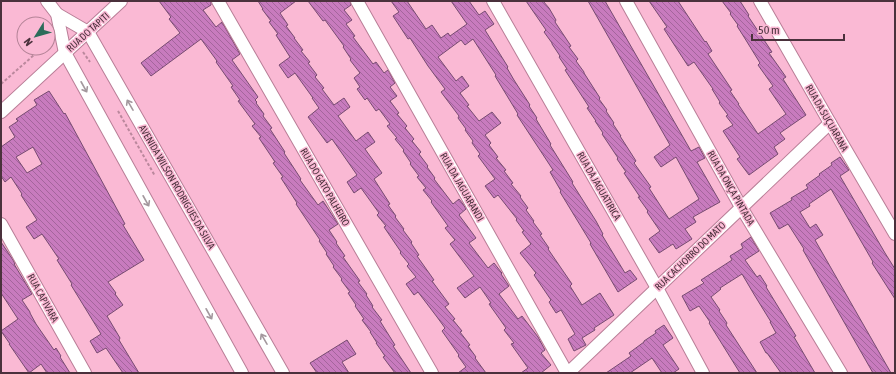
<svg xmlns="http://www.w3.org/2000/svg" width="896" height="374" font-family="'Asap Condensed',sans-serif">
<defs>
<pattern id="building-back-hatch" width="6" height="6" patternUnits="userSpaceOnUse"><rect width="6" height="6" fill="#c87bbe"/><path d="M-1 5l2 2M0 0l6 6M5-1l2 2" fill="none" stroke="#a4659c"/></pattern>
</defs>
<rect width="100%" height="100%" fill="#fab9d4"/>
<g fill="url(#building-back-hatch)" stroke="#774b71" fill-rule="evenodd">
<path d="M 159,1 L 211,1 L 211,5 L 203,10 L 216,27 L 222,22 L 240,54 L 232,60 L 258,97 L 255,100 L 257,102 L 256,103 L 264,114 L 263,116 L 272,128 L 270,129 L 285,152 L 284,153 L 301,179 L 300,180 L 318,205 L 323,201 L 338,224 L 329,230 L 337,242 L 336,243 L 345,256 L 343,257 L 360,281 L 358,282 L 367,294 L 366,295 L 373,306 L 372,307 L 382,320 L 380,321 L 395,345 L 393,346 L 411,373 L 395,373 L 383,357 L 385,356 L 376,343 L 377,343 L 370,332 L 371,332 L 362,320 L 364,319 L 355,306 L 356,305 L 348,293 L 350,292 L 341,280 L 342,279 L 333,267 L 334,266 L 326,254 L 327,253 L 319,241 L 320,240 L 296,204 L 297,203 L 281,178 L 283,177 L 273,163 L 275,162 L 259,138 L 261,137 L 252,126 L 255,124 L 238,101 L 240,100 L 231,87 L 233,86 L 216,62 L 217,61 L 201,39 L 151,76 L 141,63 L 180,33 L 169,19 L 171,17 Z"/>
<path d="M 258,1 L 296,1 L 280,13 L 288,25 L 286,26 L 295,38 L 294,38 L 303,50 L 301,51 L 310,62 L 308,63 L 317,75 L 315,77 L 324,88 L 322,89 L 334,105 L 344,98 L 350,107 L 338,116 L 356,141 L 368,132 L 375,142 L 365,149 L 382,173 L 374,179 L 390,204 L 388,205 L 396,216 L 395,217 L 404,229 L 403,230 L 412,242 L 411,243 L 419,255 L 417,256 L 434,280 L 432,281 L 449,304 L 445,307 L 455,319 L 453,320 L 462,331 L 460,332 L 470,345 L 468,346 L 476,357 L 475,358 L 486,373 L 458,373 L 466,367 L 458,356 L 459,355 L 442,331 L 445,328 L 437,317 L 418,292 L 414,295 L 406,284 L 416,277 L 407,266 L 409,264 L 400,253 L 401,252 L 384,227 L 386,226 L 377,215 L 379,213 L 361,188 L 354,193 L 347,182 L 357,175 L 332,139 L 327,143 L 308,117 L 319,108 L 312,98 L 313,98 L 295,73 L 288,78 L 279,65 L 290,57 L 276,35 L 278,34 L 269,22 L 271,21 L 262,9 L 263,9 Z"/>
<path d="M 308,1 L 350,1 L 351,5 L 344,10 L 352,20 L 346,24 L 355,36 L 353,37 L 373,64 L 376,62 L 384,73 L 388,70 L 395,83 L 390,87 L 397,96 L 390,101 L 399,113 L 397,114 L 407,126 L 405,128 L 414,139 L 412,141 L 421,152 L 419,154 L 428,166 L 427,167 L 435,178 L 434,179 L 453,204 L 459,199 L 463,204 L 466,209 L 459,215 L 476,238 L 469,243 L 488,268 L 494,263 L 501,272 L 502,273 L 501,274 L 509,286 L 499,294 L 518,319 L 522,316 L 538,337 L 545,350 L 541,353 L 551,365 L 541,373 L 521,373 L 528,368 L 511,344 L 514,343 L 504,330 L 506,328 L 489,304 L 491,303 L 480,287 L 465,298 L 457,288 L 474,276 L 450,244 L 455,240 L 445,228 L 448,226 L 431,202 L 432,201 L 423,190 L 426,188 L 417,177 L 419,176 L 410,164 L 411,163 L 403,151 L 404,150 L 395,139 L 397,138 L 387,126 L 390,124 L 379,109 L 376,111 L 367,98 L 365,100 L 357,89 L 360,87 L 354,78 L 360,73 L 350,60 L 351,59 L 343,47 L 344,46 L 325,20 L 323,21 Z"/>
<path d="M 391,1 L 407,1 L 426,29 L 432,25 L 441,38 L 448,33 L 450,36 L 467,24 L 451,1 L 469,1 L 479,15 L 485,11 L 494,24 L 485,30 L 508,67 L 507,68 L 514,80 L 530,105 L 529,106 L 537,118 L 536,119 L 551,144 L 550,145 L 573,182 L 572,183 L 596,221 L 603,234 L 602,235 L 625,273 L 630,270 L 637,279 L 618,292 L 590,244 L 591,243 L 560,192 L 561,191 L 550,172 L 553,170 L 517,115 L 518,114 L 495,76 L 496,75 L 473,39 L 465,45 L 461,40 L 438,57 L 456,81 L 462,76 L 469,86 L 460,93 L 469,105 L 467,106 L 479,121 L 492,112 L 501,123 L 485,135 L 491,143 L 489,145 L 498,157 L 496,158 L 506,170 L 504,171 L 513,183 L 511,184 L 521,196 L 520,197 L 528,208 L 526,210 L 534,221 L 533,222 L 542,234 L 540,235 L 549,248 L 548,249 L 572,284 L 570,286 L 582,305 L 600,293 L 614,315 L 594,328 L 595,330 L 582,338 L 586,345 L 574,351 L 568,339 L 575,334 L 561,310 L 556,313 L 549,302 L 551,300 L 534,275 L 536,273 L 520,253 L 531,244 L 522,232 L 524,231 L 516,220 L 517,219 L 498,195 L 494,198 L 485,186 L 495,179 L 478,156 L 480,154 L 472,143 L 473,141 L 465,130 L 466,129 L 458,118 L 459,116 L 441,92 L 445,89 L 428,66 L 410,38 L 408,39 L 393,16 L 399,12 Z"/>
<path d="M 526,1 L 543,1 L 549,8 L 556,20 L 555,22 L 571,46 L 569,47 L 578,59 L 576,61 L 584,72 L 584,73 L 600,98 L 599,99 L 607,110 L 606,111 L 614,123 L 613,124 L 621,136 L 620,136 L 636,161 L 634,163 L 651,187 L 649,188 L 669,219 L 699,199 L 676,157 L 661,167 L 654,157 L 670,145 L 588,1 L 605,1 L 691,151 L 699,147 L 705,158 L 697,162 L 720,202 L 693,217 L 696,222 L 685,229 L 692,239 L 676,249 L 673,244 L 659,253 L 649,239 L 660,231 L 647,212 L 648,211 L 638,197 L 640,197 L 624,173 L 626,172 L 617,159 L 618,158 L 602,134 L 603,133 L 595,121 L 596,121 L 587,108 L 589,107 L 565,70 L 567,69 L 559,57 L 560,56 L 552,44 L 552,43 L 544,32 L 546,30 Z"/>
<path d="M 649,1 L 678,1 L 705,42 L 706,41 L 712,51 L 708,54 L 732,90 L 730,91 L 739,104 L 738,104 L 758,134 L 786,114 L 769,89 L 773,86 L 758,65 L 760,63 L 744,37 L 737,26 L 738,25 L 730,14 L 731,13 L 722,1 L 740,1 L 749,15 L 748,16 L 772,52 L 769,53 L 786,77 L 783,79 L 806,115 L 780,133 L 785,139 L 774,147 L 778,154 L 749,175 L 737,159 L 740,157 L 723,131 L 733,125 L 726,116 L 728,115 L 719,103 L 720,102 L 712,89 L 713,89 L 694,62 L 688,66 L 664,29 L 667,27 Z"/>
<path d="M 49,91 L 64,114 L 65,113 L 125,224 L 123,225 L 144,260 L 108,282 L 116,293 L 115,294 L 123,305 L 107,316 L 120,338 L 119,340 L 139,373 L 123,373 L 106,348 L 97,353 L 90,341 L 101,334 L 71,285 L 72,284 L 57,260 L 59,259 L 42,234 L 34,239 L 26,227 L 37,220 L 21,195 L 22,194 L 11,177 L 5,182 L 1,176 L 1,147 L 15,137 L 9,127 L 18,121 L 16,119 L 37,105 L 34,100 ZM 33,147 L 42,164 L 27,173 L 16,157 Z"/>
<path d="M 840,157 L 849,170 L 840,176 L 885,253 L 895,269 L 895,299 L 872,263 L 873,262 L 831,189 L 809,204 L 810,206 L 800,212 L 810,228 L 816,224 L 823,235 L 815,240 L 891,373 L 873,373 L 803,250 L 804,249 L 788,224 L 779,229 L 770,213 L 792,200 L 791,198 L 808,188 L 806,185 L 820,175 L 819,174 L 832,165 L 831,163 Z"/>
<path d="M 751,237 L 759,251 L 745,260 L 757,277 L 760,275 L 767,286 L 766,287 L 796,336 L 794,337 L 815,373 L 781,373 L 767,353 L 766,353 L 760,342 L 776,333 L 770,322 L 771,322 L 755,296 L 742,274 L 720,288 L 721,289 L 711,297 L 720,310 L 719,311 L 727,323 L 726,325 L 757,373 L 740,373 L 709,323 L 710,322 L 699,306 L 690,311 L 682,296 L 704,283 L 701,280 L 732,260 L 730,256 L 743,248 L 741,244 Z"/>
<path d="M 1,242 L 13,260 L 15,264 L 14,264 L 32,294 L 22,300 L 30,312 L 30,313 L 36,324 L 54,350 L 56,348 L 61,356 L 60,357 L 70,373 L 47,373 L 41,364 L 29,373 L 9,344 L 10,344 L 1,331 L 18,319 L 1,293 Z"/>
<path d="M 664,325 L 673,338 L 663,345 L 679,369 L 673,373 L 662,373 L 652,358 L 630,373 L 606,373 L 631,356 L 629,353 L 644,342 L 644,341 L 656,333 L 655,331 Z"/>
<path d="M 347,340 L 356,354 L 342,362 L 349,373 L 317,373 L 310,363 Z"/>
</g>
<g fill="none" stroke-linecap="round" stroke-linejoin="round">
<defs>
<g id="street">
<path d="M 47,1 L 57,14 L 65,53 L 242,373"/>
<path d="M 218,1 L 432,373"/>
<path d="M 357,1 L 567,373"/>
<path d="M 493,1 L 657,288 L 703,373"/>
<path d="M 626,1 L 741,207 L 841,373"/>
<path d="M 760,1 L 830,123 L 895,234"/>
<path d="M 57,14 L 88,32 L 283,373"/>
<path d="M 1,112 L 121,1"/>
<path d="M 1,224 L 85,373"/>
<path d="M 568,373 L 830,123"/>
</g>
</defs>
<use href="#street" stroke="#b97e97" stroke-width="14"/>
<g stroke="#bb889d" stroke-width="2" stroke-dasharray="3 2" stroke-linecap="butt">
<path d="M 83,52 L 90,62"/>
<path d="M 1,84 L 34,55 L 40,48"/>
<path d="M 118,111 L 155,176"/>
</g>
<use href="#street" stroke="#fff" stroke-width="12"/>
</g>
<defs><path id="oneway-shaft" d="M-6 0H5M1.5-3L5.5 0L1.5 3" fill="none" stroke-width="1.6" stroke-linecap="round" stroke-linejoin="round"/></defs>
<g stroke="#a4989e">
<use href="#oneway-shaft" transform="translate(84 87) rotate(61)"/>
<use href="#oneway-shaft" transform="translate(130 105) rotate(-120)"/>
<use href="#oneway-shaft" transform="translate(146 201) rotate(61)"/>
<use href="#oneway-shaft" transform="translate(209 314) rotate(61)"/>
<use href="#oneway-shaft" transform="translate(264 339) rotate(-120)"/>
</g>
<g text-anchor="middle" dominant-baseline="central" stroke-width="3" stroke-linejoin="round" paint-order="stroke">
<g font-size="10" fill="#4a313c" stroke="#fab9d4">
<text transform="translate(88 32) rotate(-42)">RUA DO TAPITI</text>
<text transform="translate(827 118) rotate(60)">RUA DA SUÇUARANA</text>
<text transform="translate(599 186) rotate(60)">RUA DA JAGUATIRICA</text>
<text transform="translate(177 187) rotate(60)">AVENIDA WILSON RODRIGUES DA SILVA</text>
<text transform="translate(325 187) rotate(60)">RUA DO GATO PALHEIRO</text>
<text transform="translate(462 187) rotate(60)">RUA DA JAGUARANDI</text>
<text transform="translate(731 188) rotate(60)">RUA DA ONÇA PINTADA</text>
<text transform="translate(690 256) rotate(-44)">RUA CACHORRO DO MATO</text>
<text transform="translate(43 298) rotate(61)">RUA CAPIVARA</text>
</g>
</g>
<rect width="896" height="374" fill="none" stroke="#4a313c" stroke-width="4"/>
<g transform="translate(36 36) rotate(233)"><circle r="19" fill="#fab9d4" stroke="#b48397"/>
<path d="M0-3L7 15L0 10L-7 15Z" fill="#2c6c5a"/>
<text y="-6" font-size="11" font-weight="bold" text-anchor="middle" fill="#4a313c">N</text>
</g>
<path d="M752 34v6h92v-6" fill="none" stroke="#4a313c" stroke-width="2"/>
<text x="758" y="34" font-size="12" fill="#4a313c" stroke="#fab9d4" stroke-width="3" paint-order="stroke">50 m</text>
</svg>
